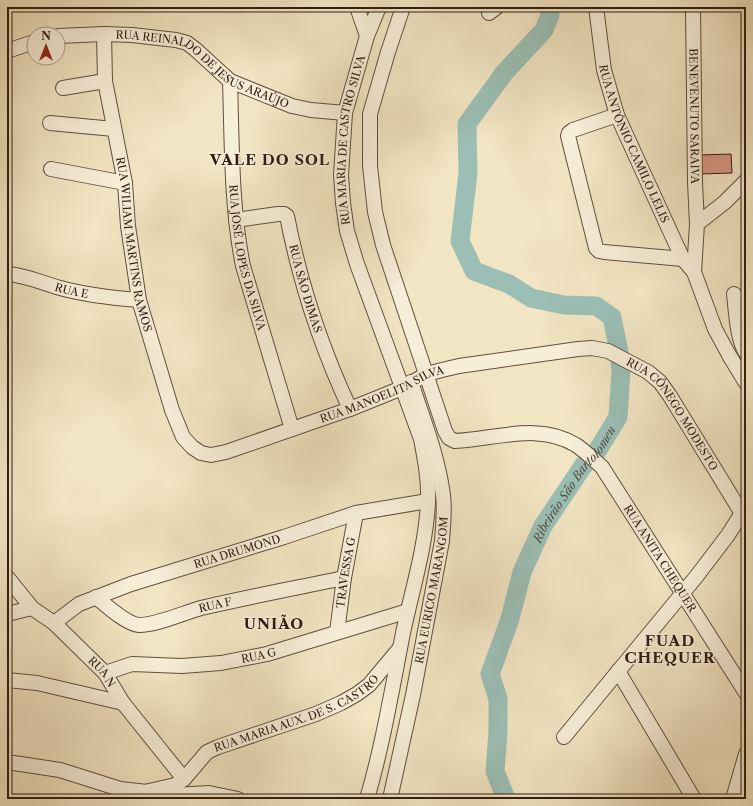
<svg xmlns="http://www.w3.org/2000/svg" width="753" height="806" font-family="'Libre Caslon Text',serif">
<rect width="100%" height="100%" fill="#f2e5c3"/>
<filter id="stains"><feTurbulence type="fractalNoise" baseFrequency=".005" numOctaves="4"/><feColorMatrix values="0 0 0 0 .2 0 0 0 0 .09 0 0 0 0 .02 0 0 0 .5 -.17"/></filter>
<radialGradient id="worn" r=".72"><stop offset=".6" stop-color="#630" stop-opacity="0"/><stop offset="1" stop-color="#630" stop-opacity=".3"/></radialGradient>
<g fill="none" stroke-linecap="round" stroke-linejoin="round">
<path stroke="#9bbfb5" stroke-width="19" id="s1" d="M 506,799 L 495,771 L 498,731 L 498,699 L 490,674 L 510,619 L 522,572 L 543,526 L 583,466 L 596,453 L 618,417 L 621,370 L 619,352 L 612,317 L 596,306 L 564,305 L 531,298 L 509,284 L 474,271 L 460,241 L 468,173 L 467,124 L 504,73 L 544,30 L 550,15 L 549,7"/>
</g>
<path fill="#d89682" stroke="#301d12" d="M 731,154 L 732,173 L 700,174 L 699,155 Z"/>
<g fill="none" stroke-linecap="round" stroke-linejoin="round">
<defs>
<g id="minor">
<path d="M 357,7 L 367,36"/>
<path id="s2" d="M 403,7 L 388,52 L 370,114 L 370,166 L 375,212 L 383,245 L 445,431 L 449,438 L 455,441 C 496,439 539,422 576,445 C 585,451 594,460 602,467 L 746,693"/>
<path id="s3" d="M 596,7 L 604,70 L 617,115 L 675,242 L 683,259 L 694,272"/>
<path id="s4" d="M 693,7 L 695,182 L 697,224 L 694,272 L 715,329 L 729,355 L 746,383"/>
<path d="M 489,13 L 497,7"/>
<path id="s5" d="M 104,34 L 105,81 L 125,183 L 128,226 L 139,300 L 172,410 L 183,437 L 192,447 L 201,453 L 211,455 L 226,452 L 350,409 L 402,388 L 427,374 L 442,370 L 459,366 L 578,349 L 592,348 L 608,351 L 648,372 L 660,382 L 670,396 L 746,520"/>
<path id="s6" d="M 58,36 L 104,34 L 132,35 L 176,40 L 187,43 L 195,49 L 230,81 L 292,106 L 311,110 L 345,113"/>
<path d="M 7,51 L 34,42"/>
<path id="s7" d="M 230,81 C 232,143 231,206 243,266 L 292,429"/>
<path d="M 63,88 L 105,81"/>
<path d="M 617,115 L 573,130 L 569,133 L 568,136 L 596,248 L 599,251 L 604,252 L 683,259"/>
<path d="M 50,123 L 114,129"/>
<path d="M 51,169 L 125,183"/>
<path id="s8" d="M 236,220 L 278,214 L 284,214 L 287,216 C 300,283 321,347 350,409"/>
<path d="M 697,224 L 725,202 L 746,181"/>
<path id="s9" d="M 7,274 C 26,275 42,283 60,288 C 86,295 112,298 139,300"/>
<path d="M 734,294 C 736,311 737,339 746,353"/>
<path id="s10" d="M 7,577 L 32,608 L 54,623 L 105,673 L 123,703 L 184,779"/>
<path id="s11" d="M 96,597 C 106,605 126,624 139,625 C 157,625 183,613 201,608 C 248,597 296,588 344,578"/>
<path d="M 7,614 L 32,608"/>
<path id="s12" d="M 54,623 L 79,604 L 131,584 L 284,537 L 356,513 L 428,501"/>
<path id="s13" d="M 337,632 L 344,578 L 356,513"/>
<path d="M 618,671 L 694,799"/>
<path id="s14" d="M 105,673 L 132,664 L 182,666 L 221,663 L 267,654 L 408,611"/>
<path d="M 7,680 L 37,683 L 123,703"/>
<path d="M 564,737 L 696,577 L 728,535 L 742,513"/>
<path d="M 7,762 L 60,770 L 120,789 L 175,795 L 209,793 L 238,799"/>
<path id="s15" d="M 145,792 L 175,785 L 184,779 L 207,752 L 218,747 L 316,714 L 341,703 L 357,694 L 369,685 L 400,648"/>
<path id="s16" d="M 367,799 C 383,744 392,689 403,633 C 412,590 426,546 428,502 C 429,481 425,460 421,439 L 357,264 L 347,231 L 343,203 L 341,175 L 345,113 L 367,36 L 379,7"/>
<path id="s17" d="M 390,799 L 413,695 L 442,541 C 443,525 445,510 443,495 C 438,456 423,419 411,382"/>
<path d="M 733,799 L 746,754"/>
</g>
</defs>
<use href="#minor" stroke="#604f3e" stroke-width="16"/>
<use href="#minor" stroke="#f7eed8" stroke-width="14"/>
</g>
<g text-anchor="middle" dominant-baseline="central" stroke-width="3" stroke-linejoin="round" paint-order="stroke">
<g font-size="11" fill="#301d12" stroke="#f7eed8">
<text stroke="none"><textPath href="#s6" startOffset="154">RUA REINALDO DE JESUS ARAÚJO</textPath></text>
<text stroke="none"><textPath href="#s4" startOffset="109">BENEVENUTO SARAIVA</textPath></text>
<text stroke="none"><textPath href="#s16" startOffset="680">RUA MARIA DE CASTRO SILVA</textPath></text>
<text stroke="none"><textPath href="#s3" startOffset="143">RUA ANTÔNIO CAMILO LELIS</textPath></text>
<text stroke="none"><textPath href="#s5" startOffset="213">RUA WILIAM MARTINS RAMOS</textPath></text>
<text stroke="none"><textPath href="#s7" startOffset="178">RUA JOSÉ LOPES DA SILVA</textPath></text>
<text stroke="none"><textPath href="#s8" startOffset="127">RUA SÃO DIMAS</textPath></text>
<text stroke="none"><textPath href="#s9" startOffset="67">RUA E</textPath></text>
<text stroke="none"><textPath href="#s5" startOffset="629">RUA MANOELITA SILVA</textPath></text>
<text stroke="none"><textPath href="#s5" startOffset="955">RUA CÔNEGO MODESTO</textPath></text>
<text stroke="none"><textPath href="#s12" startOffset="198">RUA DRUMOND</textPath></text>
<text stroke="none"><textPath href="#s2" startOffset="721">RUA ANITA CHEQUER</textPath></text>
<text stroke="none"><textPath href="#s13" startOffset="60">TRAVESSA G</textPath></text>
<text stroke="none"><textPath href="#s17" startOffset="213">RUA EURICO MARANGOM</textPath></text>
<text stroke="none"><textPath href="#s11" startOffset="131">RUA F</textPath></text>
<text stroke="none"><textPath href="#s14" startOffset="156">RUA G</textPath></text>
<text stroke="none"><textPath href="#s10" startOffset="135">RUA N</textPath></text>
<text stroke="none"><textPath href="#s15" startOffset="175">RUA MARIA AUX. DE S. CASTRO</textPath></text>
</g>
<g font-size="12" font-style="italic" fill="#504e43" stroke="#f7eed8">
<text stroke="none"><textPath href="#s1" startOffset="338">Ribeirão São Bartolomeu</textPath></text>
</g>
<g font-size="15" font-weight="bold" letter-spacing="1" fill="#301d12" stroke="#f7eed8">
<text x="270" y="159">VALE DO SOL</text>
<text x="274" y="623">UNIÃO</text>
<text x="670" y="640">FUAD<tspan x="670" dy="17">CHEQUER</tspan></text>
</g>
</g>
<rect width="753" height="806" fill="none" stroke="#f2e5c3" stroke-width="24"/>
<rect x="8" y="8" width="737" height="790" fill="none" stroke="#301d12" stroke-width="2"/>
<rect x="12" y="12" width="729" height="782" fill="none" stroke="#301d12"/>
<g transform="translate(46 46)"><circle r="19" fill="#f7eed8" stroke="#a79a89"/>
<path d="M0-3L7 15L0 10L-7 15Z" fill="#8f2418"/>
<text y="-6" font-size="11" font-weight="bold" text-anchor="middle" fill="#301d12">N</text>
</g>
<rect width="100%" height="100%" filter="url(#stains)"/>
<rect width="100%" height="100%" fill="url(#worn)"/>
</svg>
